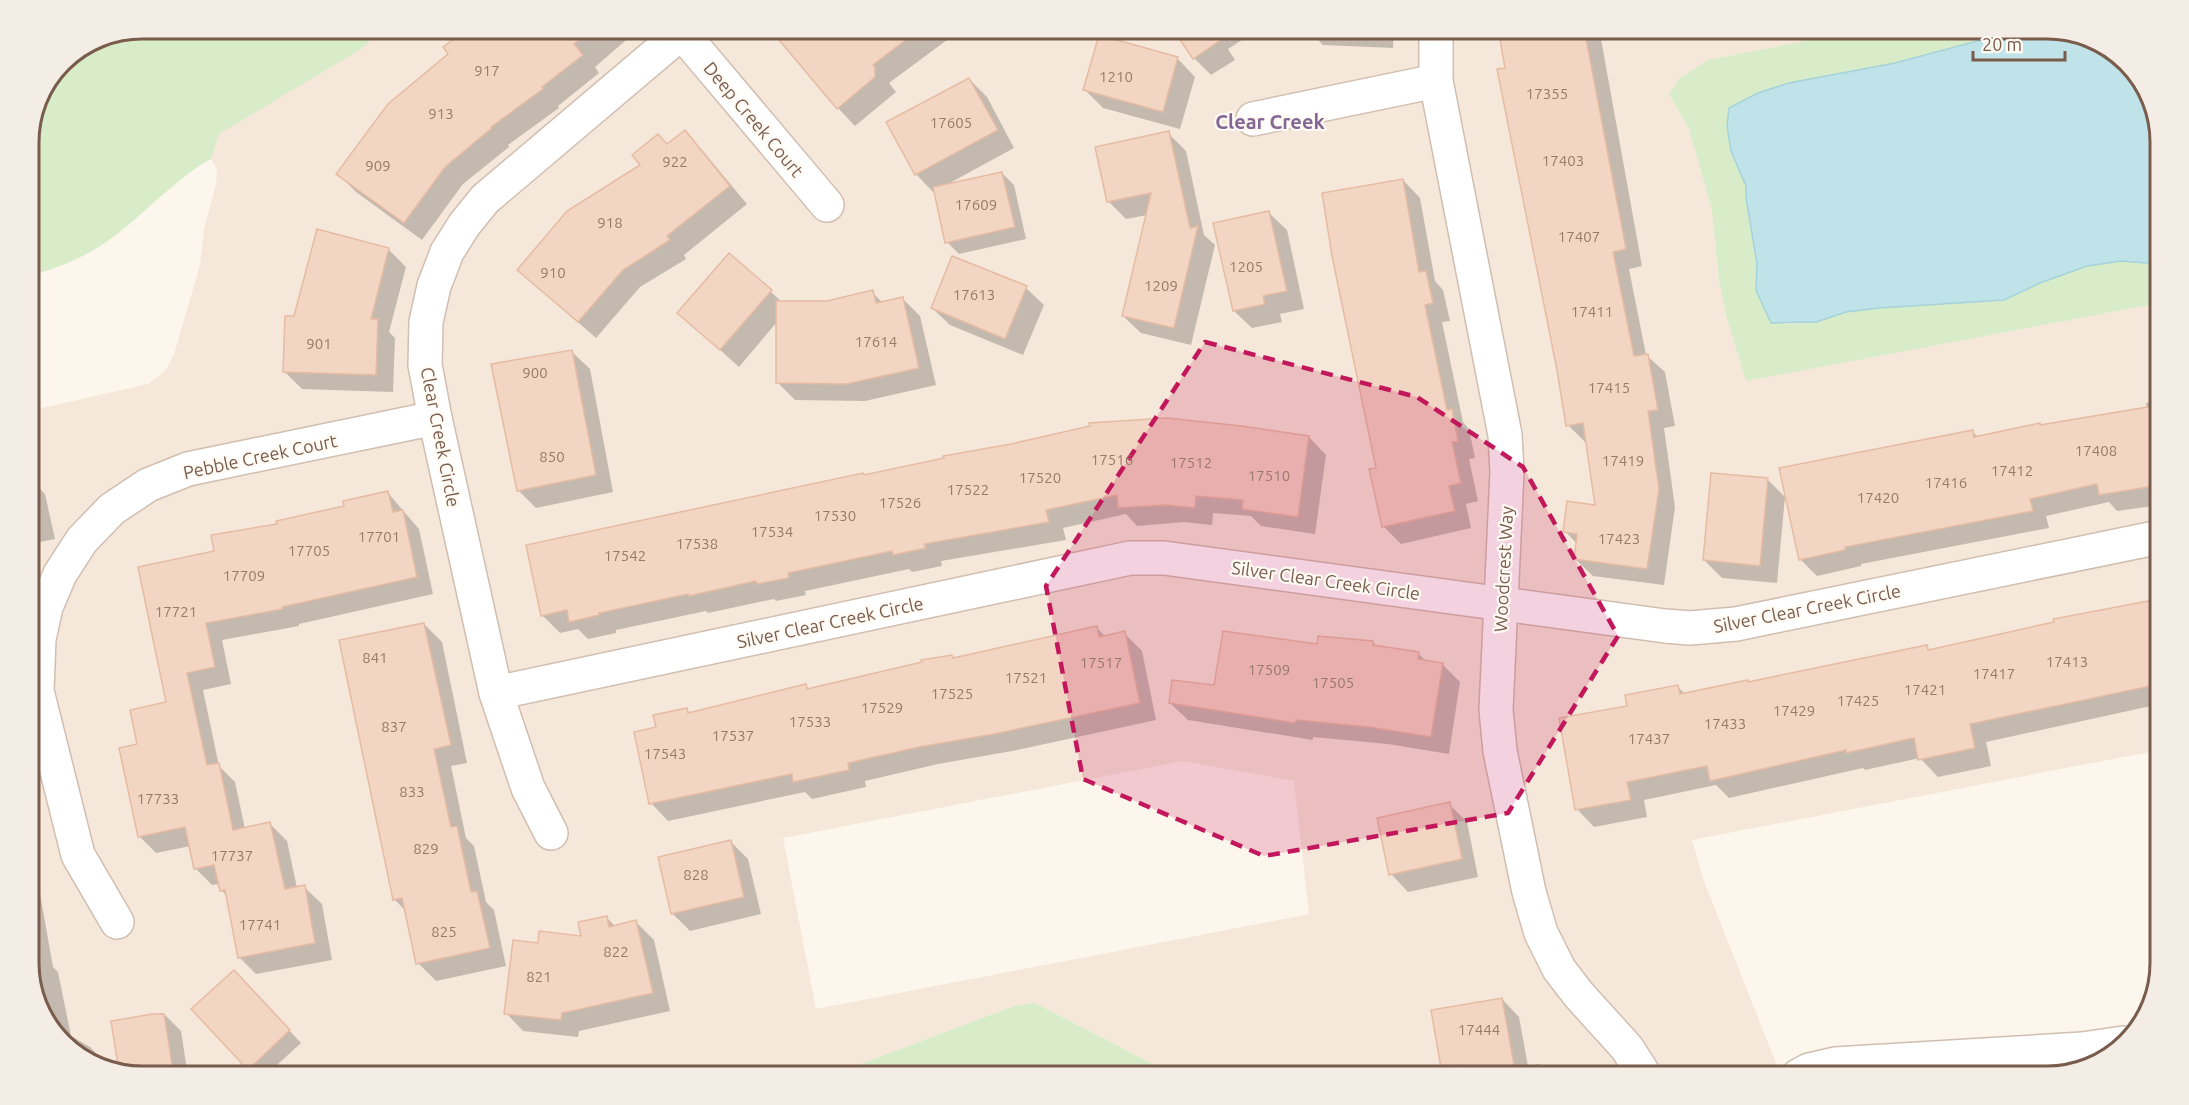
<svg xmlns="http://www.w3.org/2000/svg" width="2189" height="1105" font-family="Ubuntu,sans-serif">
<rect width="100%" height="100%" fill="#fdf6ec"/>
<path fill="#f5e8da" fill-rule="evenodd" d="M 384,29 L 1865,29 L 1708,60 L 1669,94 L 1689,129 L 1712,210 L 1719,281 L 1727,319 L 1746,380 L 2160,303 L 2160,750 L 1692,840 L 1704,881 L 1781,1076 L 1176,1076 L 1035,1003 L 1014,1006 L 829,1076 L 142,1076 L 92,1065 L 48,1026 L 29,971 L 29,411 L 148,384 L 165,371 L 174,354 L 200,265 L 204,229 L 216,184 L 217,169 L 211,159 L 218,134 L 360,49 ZM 1183,761 L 1294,781 L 1309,914 L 816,1009 L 783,838 Z"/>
<g fill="#d8ecc9">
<path d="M 142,28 L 384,29 L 361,49 L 219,134 L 211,159 C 196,166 172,187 159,198 C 143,212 127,227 109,240 C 86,257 56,269 29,276 L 29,135 L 62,61 L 99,37 Z"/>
<path d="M 1865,29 L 2026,29 C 1982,39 1940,53 1897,63 C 1850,73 1804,79 1758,93 L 1731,151 L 1746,186 L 1746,198 L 1757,263 L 1756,290 L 1771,322 L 1788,324 L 1816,322 L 1846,312 L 1879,308 L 2004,300 L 2040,283 L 2087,266 L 2121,261 L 2160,264 L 2160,303 L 1746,381 L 1727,319 L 1719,281 L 1712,210 L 1689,129 L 1669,94 L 1679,79 L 1708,60 Z"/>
<path d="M 1035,1003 L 1176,1076 L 829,1076 L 1014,1006 Z"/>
</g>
<path fill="#bfe3e8" stroke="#a5d3da" stroke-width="1.5" d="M 2026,28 L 2047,29 L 2097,40 L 2141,79 L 2160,135 L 2160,264 L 2121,261 L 2087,266 L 2040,283 L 2004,300 L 1879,308 L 1846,312 L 1816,322 L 1771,323 L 1756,290 L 1757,263 L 1746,198 L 1746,186 L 1731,151 L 1727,126 L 1729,108 L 1758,93 L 1789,83 L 1895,63 Z"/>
<g fill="#0003">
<path d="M 471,28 L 640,28 L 595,67 L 599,73 L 558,106 L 559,108 L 508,145 L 509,147 L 463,184 L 422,240 L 356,192 L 338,174 Z"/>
<path d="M 787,28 L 956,28 L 949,35 L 951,37 L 889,83 L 896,92 L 855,126 L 838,108 Z"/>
<path d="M 1174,28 L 1243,28 L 1248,36 L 1228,49 L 1235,60 L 1211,75 L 1194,58 Z"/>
<path d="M 1307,28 L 1394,28 L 1393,48 L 1323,45 Z"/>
<path d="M 1499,28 L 1599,28 L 1642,266 L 1629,269 L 1646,355 L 1665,372 L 1675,426 L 1664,428 L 1675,507 L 1664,585 L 1593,576 L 1575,559 L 1577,544 L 1565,531 L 1597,506 L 1588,442 L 1585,442 L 1568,425 Z"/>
<path d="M 1100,37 L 1178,59 L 1195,77 L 1180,129 L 1103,108 L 1085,90 Z"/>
<path d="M 969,79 L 987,97 L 1014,148 L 946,185 L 1002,173 L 1014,185 L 1026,239 L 959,254 L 947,242 L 935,191 L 933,192 L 916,174 Z"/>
<path d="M 684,132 L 702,150 L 747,204 L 684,255 L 686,259 L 640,287 L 596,338 L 519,270 L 642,165 Z"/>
<path d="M 1168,133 L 1186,151 L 1204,235 L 1215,245 L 1191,345 L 1141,333 L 1123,316 L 1147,215 L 1126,219 L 1108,201 Z"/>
<path d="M 1403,180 L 1420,198 L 1435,281 L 1443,290 L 1450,321 L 1442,322 L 1463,422 L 1469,429 L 1475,458 L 1469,459 L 1478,501 L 1466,504 L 1471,528 L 1401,544 L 1383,526 L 1378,469 Z"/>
<path d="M 1269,213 L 1287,230 L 1304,309 L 1280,314 L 1282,322 L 1252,328 L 1234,311 Z"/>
<path d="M 389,250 L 406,267 L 389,332 L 395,338 L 393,392 L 302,389 L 284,371 L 295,318 Z"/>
<path d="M 730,255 L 783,303 L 827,302 L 872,292 L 883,303 L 903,299 L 920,316 L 936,385 L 865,401 L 795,400 L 778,383 L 777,322 L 739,367 L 679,313 Z"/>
<path d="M 1026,288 L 1044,305 L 1023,355 L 950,325 L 932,308 Z"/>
<path d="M 572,352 L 590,369 L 613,492 L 536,508 L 518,490 Z"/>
<path d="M 2160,400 L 2160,505 L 2117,511 L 2109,502 L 2046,516 L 2049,528 L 1861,564 L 1861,566 L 1817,576 L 1800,559 L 1973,432 L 1978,437 L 2147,409 L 2146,403 Z"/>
<path d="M 1309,437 L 1326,455 L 1315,534 L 1261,526 L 1251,516 L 1213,513 L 1212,525 L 1184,522 L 1137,526 L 1126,514 L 1063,528 L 1066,540 L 941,561 L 942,566 L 912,572 L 909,569 L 805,591 L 806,595 L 776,601 L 774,599 L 708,613 L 706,611 L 616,630 L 616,633 L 588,639 L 578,629 L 560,633 L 542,615 L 864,477 Z"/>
<path d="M 29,477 L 45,494 L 55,539 L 29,544 Z"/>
<path d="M 1767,479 L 1785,497 L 1777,583 L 1722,578 L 1704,560 Z"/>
<path d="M 388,493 L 419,529 L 433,594 L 299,624 L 299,626 L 222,640 L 231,684 L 203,690 L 219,766 L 235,782 L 245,829 L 270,824 L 287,841 L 297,888 L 304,887 L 322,904 L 332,960 L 256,974 L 239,957 L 228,897 L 221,890 L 220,884 L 212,885 L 195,868 L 191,846 L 156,853 L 139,836 L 139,745 L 168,704 L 216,552 L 279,525 L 346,507 Z"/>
<path d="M 2160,600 L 2160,704 L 1986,742 L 1991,766 L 1938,777 L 1920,758 L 1865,770 L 1863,768 L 1729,798 L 1716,785 L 1644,800 L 1647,817 L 1594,827 L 1577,809 L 1629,707 L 1677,686 L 1685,694 L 1749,684 L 1926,646 L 1931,651 L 2056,623 L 2055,620 Z"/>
<path d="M 424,624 L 442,642 L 467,763 L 451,766 L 466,838 L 474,846 L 486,902 L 494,910 L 506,966 L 436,981 L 418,963 L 406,911 L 394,899 Z"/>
<path d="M 1097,628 L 1106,637 L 1124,633 L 1142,651 L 1156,720 L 1012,751 L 938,764 L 865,781 L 866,787 L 812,799 L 805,792 L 668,821 L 651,803 L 658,728 L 686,709 L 690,713 L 806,686 L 810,690 L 952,656 L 955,659 Z"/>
<path d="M 1373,642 L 1377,647 L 1418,653 L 1427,662 L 1443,665 L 1460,682 L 1449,754 L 1388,744 L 1313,737 L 1313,740 L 1188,720 L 1170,703 L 1216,687 L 1319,646 Z"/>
<path d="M 1449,804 L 1467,822 L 1478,877 L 1408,892 L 1391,874 Z"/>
<path d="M 29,831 L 53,967 L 58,972 L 71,1036 L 90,1047 L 108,1065 L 106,1068 L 92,1065 L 48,1026 L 29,971 Z"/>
<path d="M 731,842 L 748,859 L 761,914 L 690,931 L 672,913 Z"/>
<path d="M 607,918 L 616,927 L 636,922 L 654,940 L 670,1011 L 579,1031 L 578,1037 L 523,1031 L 506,1013 L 539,945 L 583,938 Z"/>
<path d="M 246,984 L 301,1043 L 265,1076 L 257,1076 L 193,1009 Z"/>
<path d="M 1502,999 L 1519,1017 L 1528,1066 L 1539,1064 L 1551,1076 L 1452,1076 L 1443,1068 L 1433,1011 Z"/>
<path d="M 163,1013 L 181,1031 L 188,1076 L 142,1076 L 121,1072 L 112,1022 Z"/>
</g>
<g fill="#f3d5c3" stroke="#e6bba3" stroke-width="1.5">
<path d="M 469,28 L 594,28 L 574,44 L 583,55 L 542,87 L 543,89 L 491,127 L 492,128 L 445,167 L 404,223 L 336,174 L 388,104 L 448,54 L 443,47 Z"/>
<path d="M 769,28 L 921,28 L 873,65 L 875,68 L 875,77 L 837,109 Z"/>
<path d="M 1172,28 L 1238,28 L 1193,59 Z"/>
<path d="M 1498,28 L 1584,28 L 1626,249 L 1613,252 L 1634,356 L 1648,354 L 1658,410 L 1648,411 L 1659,489 L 1647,569 L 1574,559 L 1577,534 L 1563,532 L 1567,501 L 1595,505 L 1583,423 L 1566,426 L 1557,370 L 1497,69 L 1505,68 Z"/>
<path d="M 1099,35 L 1178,57 L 1163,112 L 1083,90 Z"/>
<path d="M 969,78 L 998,130 L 915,175 L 886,122 Z"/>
<path d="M 685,130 L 730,186 L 667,236 L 670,240 L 623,270 L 578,322 L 517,270 L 567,211 L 640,165 L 632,155 L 658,134 L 667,144 Z"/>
<path d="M 1169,131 L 1190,228 L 1198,226 L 1174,328 L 1122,316 L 1151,193 L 1107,202 L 1095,147 Z"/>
<path d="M 1002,172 L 1015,227 L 945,243 L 933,187 Z"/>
<path d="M 1403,179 L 1419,272 L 1426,271 L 1433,303 L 1425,305 L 1447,410 L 1452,409 L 1458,441 L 1452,442 L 1461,483 L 1449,486 L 1455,511 L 1382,527 L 1369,469 L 1376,468 L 1332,256 L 1322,193 Z"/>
<path d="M 1269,211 L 1287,291 L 1263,296 L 1265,304 L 1233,311 L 1213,223 Z"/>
<path d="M 317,229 L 389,248 L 371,319 L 378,319 L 376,375 L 283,372 L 285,316 L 294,316 Z"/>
<path d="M 729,253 L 772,290 L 720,350 L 677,313 Z"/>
<path d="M 952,256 L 1027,286 L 1005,339 L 931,308 Z"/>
<path d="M 873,290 L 876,303 L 903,297 L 919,368 L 847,384 L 776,383 L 776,301 L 827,301 Z"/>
<path d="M 572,350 L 596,475 L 517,491 L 491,364 Z"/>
<path d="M 2160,405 L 2160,485 L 2099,495 L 2097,484 L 2030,499 L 2033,511 L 1845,547 L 1845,550 L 1799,560 L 1779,468 L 1973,430 L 1974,437 L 2040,423 L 2040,425 Z"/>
<path d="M 1167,418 L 1241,426 L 1309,436 L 1298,517 L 1242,509 L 1243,500 L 1196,496 L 1195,508 L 1166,505 L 1118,508 L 1117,495 L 1046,510 L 1049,522 L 924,544 L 926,548 L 893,555 L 892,551 L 788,573 L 789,578 L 757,584 L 756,581 L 689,596 L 688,594 L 599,613 L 599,615 L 569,622 L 567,610 L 541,616 L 526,545 L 863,473 L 864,475 L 944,458 L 943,456 L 1011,444 L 1090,426 L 1089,423 Z"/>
<path d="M 1711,473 L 1768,478 L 1760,566 L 1703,560 Z"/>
<path d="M 388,491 L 393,512 L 403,510 L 417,577 L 282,607 L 283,609 L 206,623 L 215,667 L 187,673 L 207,765 L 219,763 L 233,830 L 270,822 L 285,889 L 305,885 L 315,943 L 238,958 L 225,890 L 220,891 L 214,865 L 194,869 L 185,827 L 138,837 L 119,748 L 137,744 L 130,710 L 166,702 L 138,567 L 214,551 L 211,535 L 277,524 L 276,521 L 344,506 L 343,501 Z"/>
<path d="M 2154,600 L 2160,632 L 2160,684 L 1970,724 L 1975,748 L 1918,760 L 1914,738 L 1846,753 L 1846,750 L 1710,781 L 1707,766 L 1627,782 L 1631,800 L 1575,810 L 1559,718 L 1627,706 L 1625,695 L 1678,685 L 1680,694 L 1748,680 L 1748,682 L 1927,645 L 1928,650 L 2054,622 L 2053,619 Z"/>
<path d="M 424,623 L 451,745 L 434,749 L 451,827 L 457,826 L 471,892 L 477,891 L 490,948 L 416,964 L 402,898 L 393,900 L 339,640 Z"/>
<path d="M 1097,626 L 1099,637 L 1125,631 L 1140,703 L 994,734 L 919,747 L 848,763 L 849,770 L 793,782 L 792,774 L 649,804 L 634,732 L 656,727 L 653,715 L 687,708 L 688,713 L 806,684 L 807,689 L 922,662 L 921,660 L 952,655 L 953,658 Z"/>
<path d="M 1223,631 L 1317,644 L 1318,636 L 1373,641 L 1373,645 L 1419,652 L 1418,659 L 1443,663 L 1431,737 L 1369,727 L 1296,720 L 1295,723 L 1169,703 L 1172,680 L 1214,685 Z"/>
<path d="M 1450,802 L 1462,859 L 1389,875 L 1377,818 Z"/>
<path d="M 731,840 L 744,897 L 671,914 L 658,857 Z"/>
<path d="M 607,916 L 609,927 L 636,920 L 653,993 L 562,1013 L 561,1020 L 504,1014 L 513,940 L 538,943 L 539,931 L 581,936 L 578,922 Z"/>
<path d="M 234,970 L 290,1030 L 248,1070 L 191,1009 Z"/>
<path d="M 1502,998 L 1516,1076 L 1461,1076 L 1459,1065 L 1441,1068 L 1431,1010 Z"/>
<path d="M 153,1014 L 164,1014 L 174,1077 L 142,1077 L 119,1071 L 111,1021 Z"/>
</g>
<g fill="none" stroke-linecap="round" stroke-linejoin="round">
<defs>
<g id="minor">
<path d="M 1436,28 L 1436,81 L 1505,435 L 1507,472 L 1496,710 L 1500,751 L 1529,892 L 1541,933 L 1559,969 L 1579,995 L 1627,1048 L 1645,1076"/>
<path d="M 682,33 L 827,205"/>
<path d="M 1253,119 L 1436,81"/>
<path d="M 496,693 L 1130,558 L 1164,558 L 1665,626 L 1690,628 L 1736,624 L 2160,537"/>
<path d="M 551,833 L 528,788 L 496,693 L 435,418 L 425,365 L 426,322 L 434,286 L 447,252 L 464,225 L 485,199 L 687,28"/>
<path d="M 117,922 L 78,855 L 37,691 L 39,639 L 46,607 L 60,574 L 82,540 L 112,509 L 148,485 L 188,469 L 435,418"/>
<path d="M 1798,1076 L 1809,1070 L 1835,1064 L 2082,1049 L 2123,1043"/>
</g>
</defs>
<use href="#minor" stroke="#d1beb0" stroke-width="36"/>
<use href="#minor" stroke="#fff" stroke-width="33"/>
</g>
<path fill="#c2185b" fill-opacity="0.2" stroke="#c2185b" stroke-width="4.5" stroke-dasharray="12 8" stroke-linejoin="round" d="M 1205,342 L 1417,397 L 1523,467 L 1618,636 L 1508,813 L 1264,856 L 1083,779 L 1046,586 Z"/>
<g text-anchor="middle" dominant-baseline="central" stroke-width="4.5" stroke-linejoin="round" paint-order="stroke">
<g font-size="15" fill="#987a6a">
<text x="487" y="70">917</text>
<text x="1116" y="76">1210</text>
<text x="1547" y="93">17355</text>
<text x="441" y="113">913</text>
<text x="951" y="122">17605</text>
<text x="1563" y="160">17403</text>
<text x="675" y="161">922</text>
<text x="378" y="165">909</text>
<text x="976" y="204">17609</text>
<text x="610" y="222">918</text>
<text x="1579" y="236">17407</text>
<text x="1246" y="266">1205</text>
<text x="553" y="272">910</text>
<text x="1161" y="285">1209</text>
<text x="974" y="294">17613</text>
<text x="1592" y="311">17411</text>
<text x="876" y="341">17614</text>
<text x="319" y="343">901</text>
<text x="535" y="372">900</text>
<text x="1609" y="387">17415</text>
<text x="2096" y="450">17408</text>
<text x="552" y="456">850</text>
<text x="1112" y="459">17516</text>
<text x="1623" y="460">17419</text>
<text x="1191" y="462">17512</text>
<text x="2012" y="470">17412</text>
<text x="1269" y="475">17510</text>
<text x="1040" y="477">17520</text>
<text x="1946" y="482">17416</text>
<text x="968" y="489">17522</text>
<text x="1878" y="497">17420</text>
<text x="900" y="502">17526</text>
<text x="835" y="515">17530</text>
<text x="772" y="531">17534</text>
<text x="379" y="536">17701</text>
<text x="1619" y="538">17423</text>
<text x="697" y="543">17538</text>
<text x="309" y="550">17705</text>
<text x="625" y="555">17542</text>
<text x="244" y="575">17709</text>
<text x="176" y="611">17721</text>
<text x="375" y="657">841</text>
<text x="2067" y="661">17413</text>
<text x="1101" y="662">17517</text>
<text x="1269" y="669">17509</text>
<text x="1994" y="673">17417</text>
<text x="1026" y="677">17521</text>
<text x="1333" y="682">17505</text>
<text x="1925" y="689">17421</text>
<text x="952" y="693">17525</text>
<text x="1858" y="700">17425</text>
<text x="882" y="707">17529</text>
<text x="1794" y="710">17429</text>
<text x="810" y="721">17533</text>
<text x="1725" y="723">17433</text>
<text x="394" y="726">837</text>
<text x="733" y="735">17537</text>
<text x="1649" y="738">17437</text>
<text x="665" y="753">17543</text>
<text x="412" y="791">833</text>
<text x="158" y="798">17733</text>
<text x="426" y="848">829</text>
<text x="232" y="855">17737</text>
<text x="696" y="874">828</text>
<text x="260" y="924">17741</text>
<text x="444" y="931">825</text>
<text x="616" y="951">822</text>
<text x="539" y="976">821</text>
<text x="1479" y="1029">17444</text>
</g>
<g font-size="18" fill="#7a5c4d" stroke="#fffaf3">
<text transform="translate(754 119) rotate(50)">Deep Creek Court</text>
<text transform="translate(441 437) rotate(79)">Clear Creek Circle</text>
<text transform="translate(260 456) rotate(-12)">Pebble Creek Court</text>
<text transform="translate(1503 569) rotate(-87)">Woodcrest Way</text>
<text transform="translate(1326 580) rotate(8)">Silver Clear Creek Circle</text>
<text transform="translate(1807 608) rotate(-11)">Silver Clear Creek Circle</text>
<text transform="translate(830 622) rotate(-12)">Silver Clear Creek Circle</text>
</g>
<g font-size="20" font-weight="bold" fill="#846695" stroke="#fffaf3">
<text x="1270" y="121">Clear Creek</text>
</g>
</g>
<path d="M0 0H2189V1105H0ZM142 39H2047A103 103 0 0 1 2150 142V963A103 103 0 0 1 2047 1066H142A103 103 0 0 1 39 963V142A103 103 0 0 1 142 39Z" fill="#f4ede6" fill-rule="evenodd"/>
<path fill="none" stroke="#7a5c4d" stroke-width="3" d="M142 39H2047A103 103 0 0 1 2150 142V963A103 103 0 0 1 2047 1066H142A103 103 0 0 1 39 963V142A103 103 0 0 1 142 39Z"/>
<path d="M1973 51v9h92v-9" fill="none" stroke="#7a5c4d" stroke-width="3"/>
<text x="1982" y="51" font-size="18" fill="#7a5c4d" stroke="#fffaf3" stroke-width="4.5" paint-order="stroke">20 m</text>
</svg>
